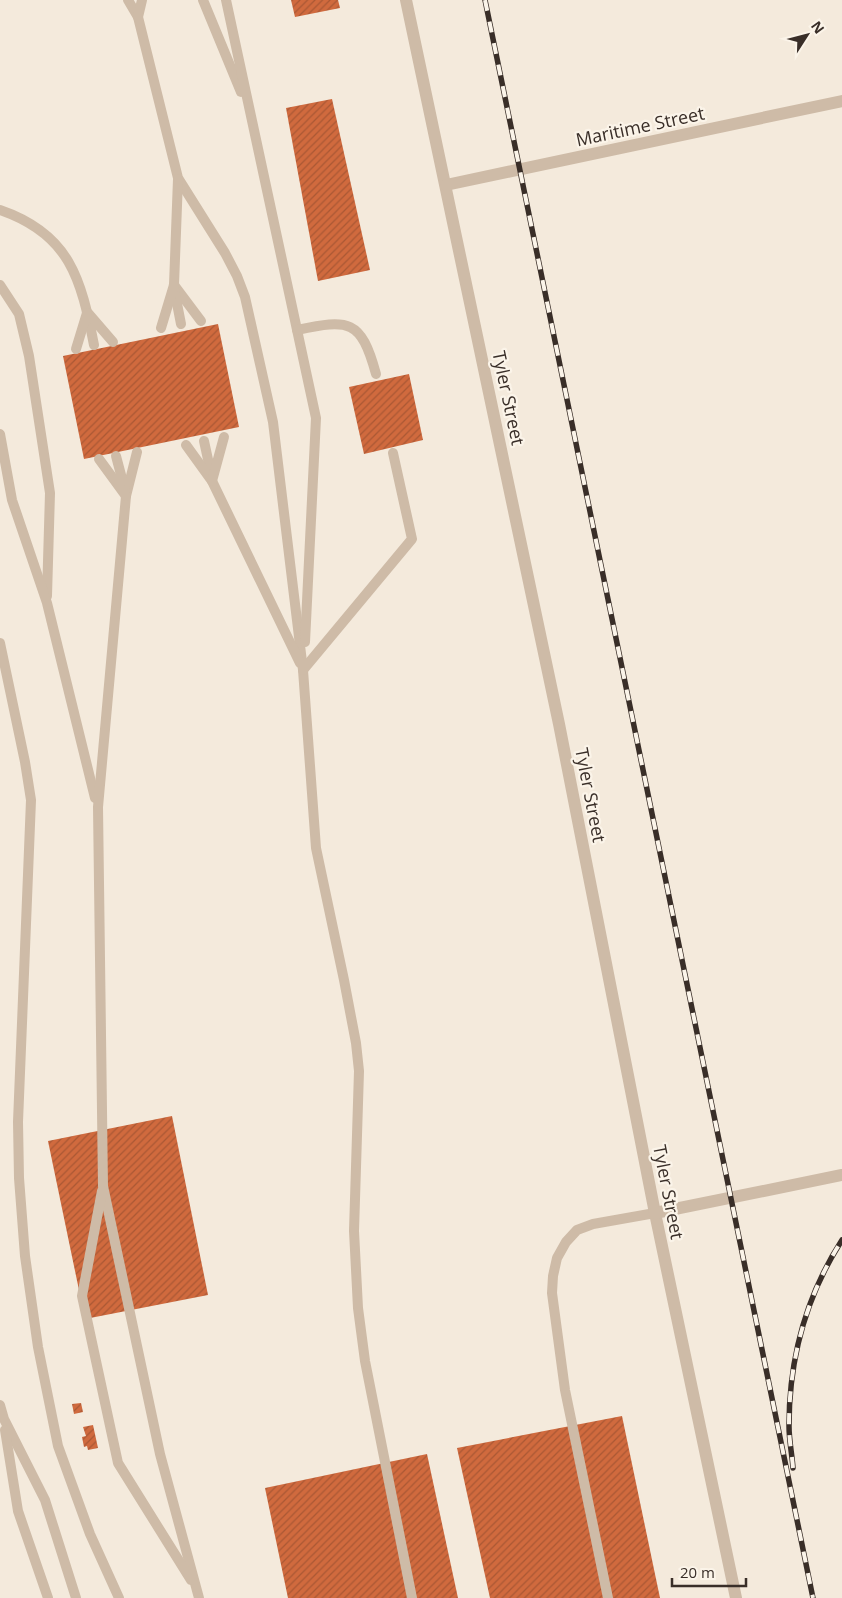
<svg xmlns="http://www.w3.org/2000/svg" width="842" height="1598" font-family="'Open Sans',sans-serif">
<defs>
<pattern id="building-hatch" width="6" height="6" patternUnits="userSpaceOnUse" patternTransform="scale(1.25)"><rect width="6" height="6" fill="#d06a3e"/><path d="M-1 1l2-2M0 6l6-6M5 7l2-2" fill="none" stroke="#aa5834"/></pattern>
</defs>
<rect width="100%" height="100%" fill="#f4eadc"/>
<g fill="url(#building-hatch)">
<path d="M 291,0 L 338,0 L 340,8 L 295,17 Z"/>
<path d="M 332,99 L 370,270 L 318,281 L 286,108 Z"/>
<path d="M 218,324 L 239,427 L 84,459 L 63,356 Z"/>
<path d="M 409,374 L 423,440 L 364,454 L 349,387 Z"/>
<path d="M 172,1116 L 208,1295 L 85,1319 L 48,1141 Z"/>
<path d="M 81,1403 L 83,1412 L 74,1414 L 72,1404 Z"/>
<path d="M 622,1416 L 660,1598 L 490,1598 L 457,1448 Z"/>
<path d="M 93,1425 L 98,1448 L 88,1450 L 87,1446 L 84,1447 L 82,1437 L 86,1436 L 83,1427 Z"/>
<path d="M 427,1454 L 458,1598 L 288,1598 L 265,1488 Z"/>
</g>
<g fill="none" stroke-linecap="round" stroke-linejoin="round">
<g stroke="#cebba7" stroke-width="10">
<path d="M 128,0 L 138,17"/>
<path d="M 142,0 L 138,17 L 178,178 L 225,253 L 237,276 L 245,297 L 273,422 L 303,670 L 316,848 L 344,980 L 356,1043 L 359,1071 L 354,1231 L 358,1308 L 365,1361 L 412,1598"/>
<path d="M 203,0 L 241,92"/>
<path d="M 226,0 L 316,418 L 305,642"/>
<path d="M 0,210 C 70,234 81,279 94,345"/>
<path d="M 0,285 L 19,314 L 29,356 L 50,493 L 47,596"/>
<path d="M 174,285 L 201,321"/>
<path d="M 174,288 L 181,324"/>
<path d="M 88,313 L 113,342"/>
<path d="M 161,328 L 174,285 L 178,179"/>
<path d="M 297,330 C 349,319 361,319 376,374"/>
<path d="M 76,349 L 87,313"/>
<path d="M 0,434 L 12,500 L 47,603 L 95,798"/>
<path d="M 204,441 L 212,478"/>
<path d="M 186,445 L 212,481 L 300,663"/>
<path d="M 137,452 L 126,496 L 98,807 L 103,1186 L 160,1454 L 199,1598"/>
<path d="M 116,456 L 125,490"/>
<path d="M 99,459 L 126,496"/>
<path d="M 212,481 L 224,437"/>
<path d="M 0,643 L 25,762 L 31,800 L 18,1122 L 19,1178 L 25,1256 L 38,1347 L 58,1446 L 90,1534 L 119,1598"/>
<path d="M 303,670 L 412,539 L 393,453"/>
<path d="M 102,1191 L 82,1296 L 118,1463 L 191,1580"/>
<path d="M 0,1405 L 4,1419 L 45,1500 L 76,1598"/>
<path d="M 5,1430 L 18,1511 L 48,1598"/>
<path d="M 608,1598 L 565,1390 L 552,1293 L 553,1276 L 557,1258 L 566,1242 L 577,1230 L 593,1224 L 655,1213"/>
</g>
<g stroke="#cebba7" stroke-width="12">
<path d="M 406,0 L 559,724 L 655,1213 L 736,1598"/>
<path d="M 446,185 L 842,101"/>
<path d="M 655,1213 L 842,1175"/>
</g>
<defs>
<g id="rail">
<path d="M 485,0 L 813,1598"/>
<path d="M 793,1468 C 792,1454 789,1440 789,1426 C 789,1360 806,1296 842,1240"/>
</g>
</defs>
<use href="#rail" stroke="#392e28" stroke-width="5.5"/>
<use href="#rail" stroke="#fbf4e9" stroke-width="4" stroke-dasharray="11" stroke-linecap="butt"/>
</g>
<g text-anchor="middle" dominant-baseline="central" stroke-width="4.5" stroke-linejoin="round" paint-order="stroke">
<g font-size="18" fill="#392e28" stroke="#fbf4e9">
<text transform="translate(640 126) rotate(-12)">Maritime Street</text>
<text transform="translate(509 398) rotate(78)">Tyler Street</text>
<text transform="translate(591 795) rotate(79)">Tyler Street</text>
<text transform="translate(669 1192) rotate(79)">Tyler Street</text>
</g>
</g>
<g transform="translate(807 35) rotate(54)" stroke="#fbf4e9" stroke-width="4" paint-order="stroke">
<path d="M0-4L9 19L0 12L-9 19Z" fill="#392e28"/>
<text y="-8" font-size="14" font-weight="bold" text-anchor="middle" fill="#392e28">N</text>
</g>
<path d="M672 1578v8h74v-8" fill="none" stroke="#392e28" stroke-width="2.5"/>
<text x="680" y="1578" font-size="15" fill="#392e28" stroke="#fbf4e9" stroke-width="4" paint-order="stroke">20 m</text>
</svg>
